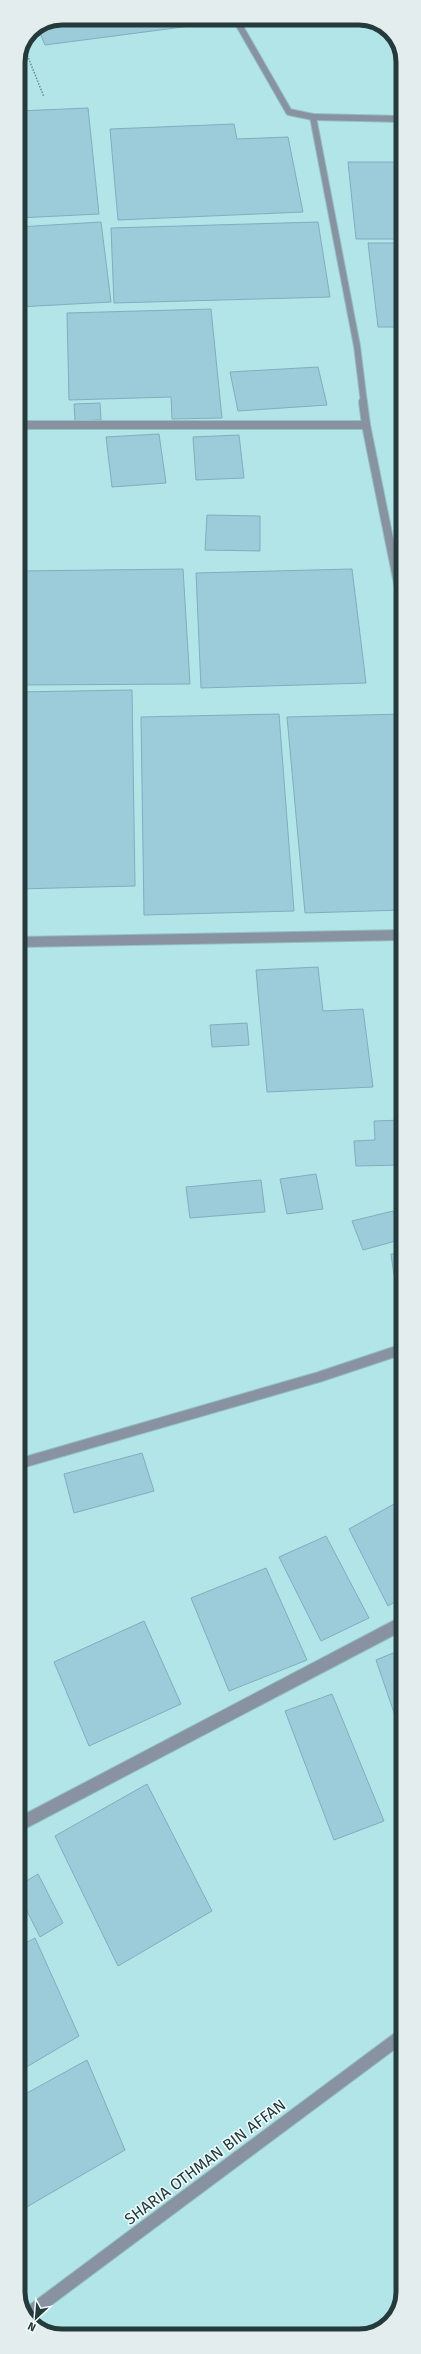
<svg xmlns="http://www.w3.org/2000/svg" width="421" height="2354" font-family="'Fira Sans',sans-serif">
<rect width="100%" height="100%" fill="#b1e5e8"/>
<g fill="#9ccbda" stroke="#7faebd">
<path d="M 62,18 L 194,18 L 198,25 L 45,45 L 38,28 Z"/>
<path d="M 88,108 L 99,214 L 18,218 L 18,111 Z"/>
<path d="M 234,124 L 237,139 L 288,137 L 303,212 L 118,220 L 110,129 Z"/>
<path d="M 348,162 L 403,162 L 403,239 L 356,239 Z"/>
<path d="M 101,222 L 111,302 L 18,307 L 18,227 Z"/>
<path d="M 318,222 L 330,297 L 114,303 L 111,228 Z"/>
<path d="M 368,243 L 403,243 L 403,327 L 378,327 Z"/>
<path d="M 211,309 L 222,418 L 172,419 L 171,397 L 69,400 L 67,313 Z"/>
<path d="M 318,367 L 327,405 L 238,411 L 230,372 Z"/>
<path d="M 100,403 L 101,420 L 75,421 L 74,404 Z"/>
<path d="M 159,434 L 166,483 L 112,487 L 106,437 Z"/>
<path d="M 239,435 L 244,478 L 196,480 L 193,437 Z"/>
<path d="M 207,515 L 260,516 L 260,551 L 205,550 Z"/>
<path d="M 183,569 L 190,684 L 18,685 L 18,571 Z"/>
<path d="M 352,569 L 366,683 L 201,688 L 196,573 Z"/>
<path d="M 132,690 L 135,886 L 18,889 L 18,692 Z"/>
<path d="M 279,714 L 294,911 L 144,915 L 141,717 Z"/>
<path d="M 403,714 L 403,910 L 305,913 L 287,717 Z"/>
<path d="M 318,967 L 323,1011 L 363,1009 L 373,1087 L 267,1092 L 256,970 Z"/>
<path d="M 247,1023 L 249,1045 L 212,1047 L 210,1025 Z"/>
<path d="M 403,1120 L 403,1165 L 356,1166 L 354,1141 L 375,1140 L 374,1121 Z"/>
<path d="M 316,1174 L 323,1209 L 287,1214 L 280,1179 Z"/>
<path d="M 261,1180 L 265,1212 L 190,1218 L 186,1187 Z"/>
<path d="M 393,1211 L 403,1239 L 363,1250 L 352,1221 Z"/>
<path d="M 391,1254 L 403,1254 L 403,1275 L 394,1275 Z"/>
<path d="M 142,1453 L 154,1491 L 74,1513 L 64,1474 Z"/>
<path d="M 403,1499 L 403,1597 L 388,1606 L 349,1529 Z"/>
<path d="M 326,1536 L 369,1618 L 321,1641 L 279,1557 Z"/>
<path d="M 266,1568 L 307,1660 L 229,1691 L 191,1598 Z"/>
<path d="M 144,1621 L 181,1704 L 89,1746 L 54,1662 Z"/>
<path d="M 403,1649 L 403,1739 L 376,1660 Z"/>
<path d="M 332,1694 L 384,1821 L 334,1840 L 285,1711 Z"/>
<path d="M 147,1784 L 212,1911 L 118,1966 L 55,1836 Z"/>
<path d="M 403,1830 L 403,1849 L 394,1835 Z"/>
<path d="M 38,1874 L 63,1923 L 40,1937 L 18,1893 L 18,1886 Z"/>
<path d="M 35,1938 L 79,2036 L 18,2072 L 18,1947 Z"/>
<path d="M 87,2060 L 125,2150 L 18,2212 L 18,2098 Z"/>
</g>
<g fill="none" stroke-linecap="round" stroke-linejoin="round">
<defs>
<g id="minor-far3">
<path d="M 235,18 L 289,112 L 313,117 L 357,346 L 364,403"/>
<path d="M 313,117 L 403,119"/>
</g>
<g id="minor-far2">
<path d="M 363,402 L 366,425 L 403,608"/>
<path d="M 19,425 L 366,425"/>
</g>
<g id="minor-far1">
<path d="M 18,942 L 403,935"/>
<path d="M 18,1464 L 319,1377 L 403,1349"/>
</g>
<g id="minor">
<path d="M 18,1825 L 403,1623"/>
<path d="M 27,2315 L 403,2035"/>
</g>
</defs>
<use href="#minor-far3" stroke="#92bfc2" stroke-width="8"/>
<use href="#minor-far2" stroke="#92bfc2" stroke-width="10"/>
<use href="#minor-far1" stroke="#92bfc2" stroke-width="12"/>
<use href="#minor" stroke="#92bfc2" stroke-width="15"/>
<path stroke="#6a8e90" stroke-width="1.5" stroke-dasharray="1.5 1.5" stroke-linecap="butt" d="M 24,47 L 44,97"/>
<use href="#minor-far3" stroke="#8892a0" stroke-width="6"/>
<use href="#minor-far2" stroke="#8892a0" stroke-width="8"/>
<use href="#minor-far1" stroke="#8892a0" stroke-width="10"/>
<use href="#minor" stroke="#8892a0" stroke-width="13"/>
</g>
<g text-anchor="middle" dominant-baseline="central" stroke-width="3" stroke-linejoin="round" paint-order="stroke">
<g font-size="16" fill="#253a3b" stroke="#f3fdfe">
<text transform="translate(205 2162) rotate(-37)">SHARIA OTHMAN BIN AFFAN</text>
</g>
</g>
<path d="M0 0H421V2354H0ZM62 25H359A37 37 0 0 1 396 62V2292A37 37 0 0 1 359 2329H62A37 37 0 0 1 25 2292V62A37 37 0 0 1 62 25Z" fill="#e3edee" fill-rule="evenodd"/>
<path fill="none" stroke="#253a3b" stroke-width="5" d="M62 25H359A37 37 0 0 1 396 62V2292A37 37 0 0 1 359 2329H62A37 37 0 0 1 25 2292V62A37 37 0 0 1 62 25Z"/>
<g transform="translate(36 2318) rotate(206)" stroke="#f3fdfe" stroke-width="3" paint-order="stroke">
<path d="M0-3L7 15L0 10L-7 15Z" fill="#253a3b"/>
<text y="-6" font-size="11" font-weight="bold" text-anchor="middle" fill="#253a3b">N</text>
</g>
</svg>
